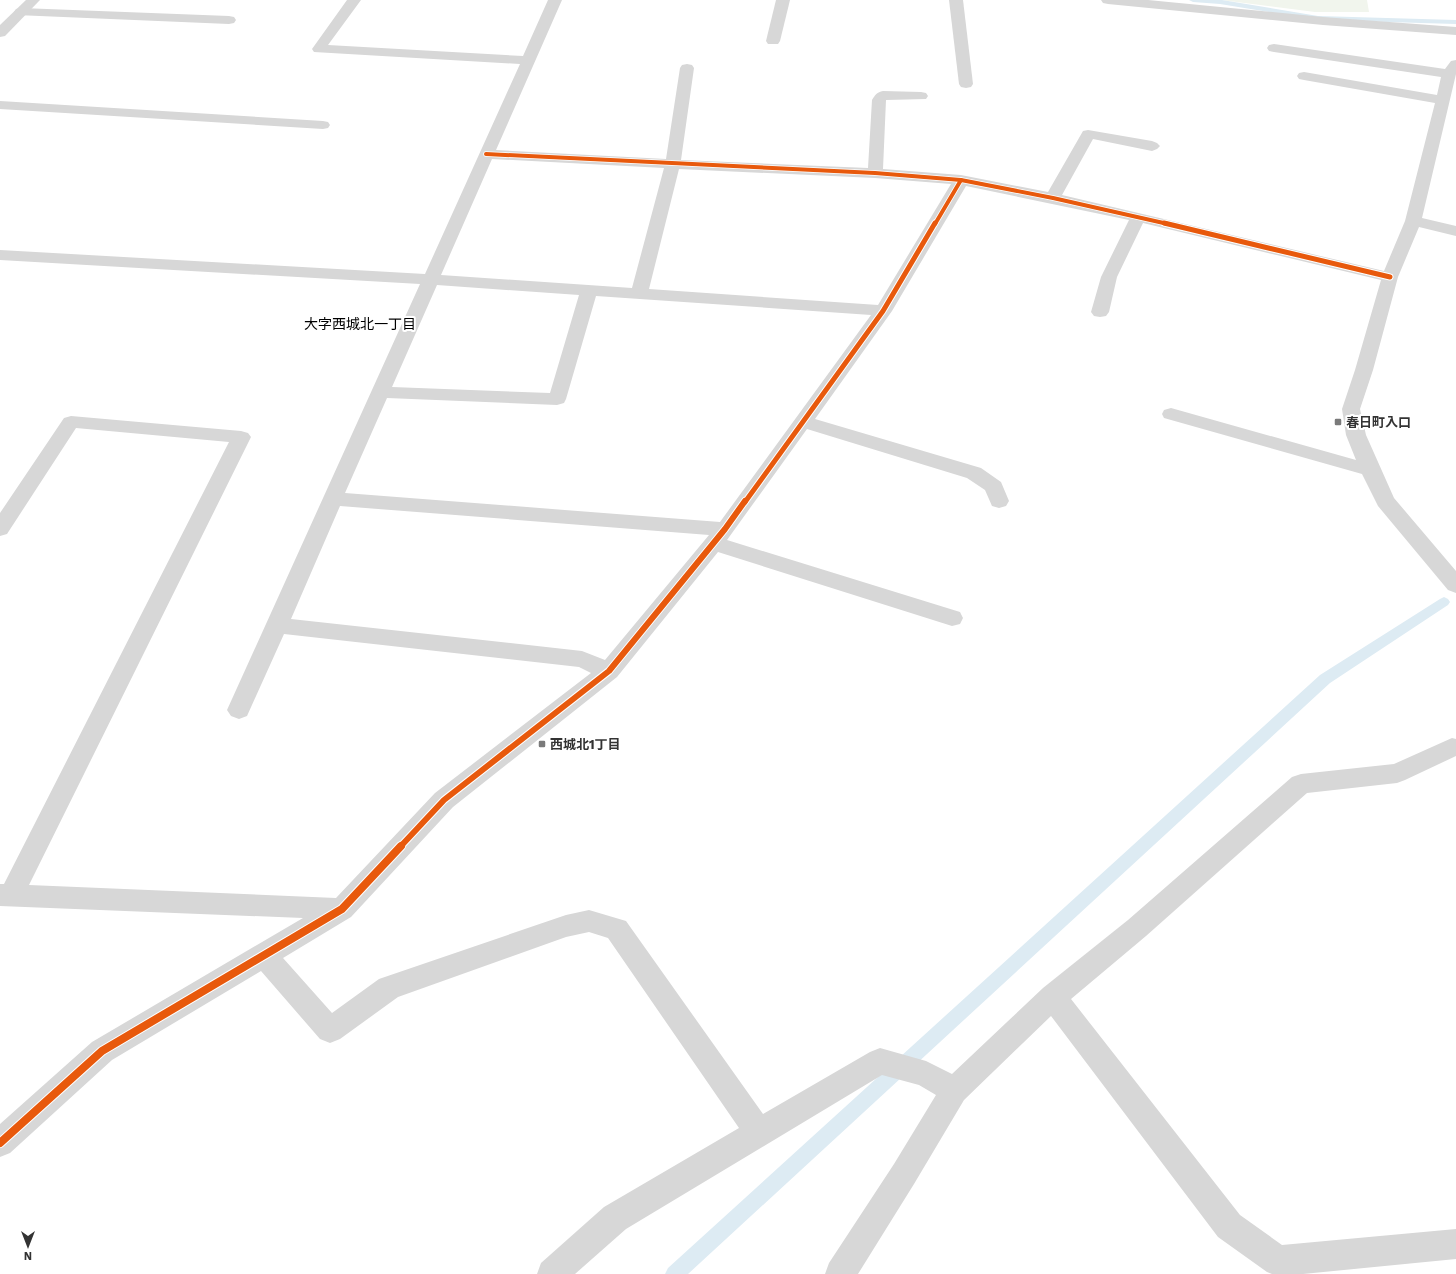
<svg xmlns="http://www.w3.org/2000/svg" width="1456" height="1274" font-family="'Work Sans','Noto Sans JP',sans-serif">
<rect width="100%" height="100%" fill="#fff"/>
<path fill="#f1f5ed" d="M 1221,0 L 1367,0 L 1369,12 L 1315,12 Z"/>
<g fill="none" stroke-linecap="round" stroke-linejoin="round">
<g fill="#ddebf3" fill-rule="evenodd">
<path d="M 1189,0 L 1222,0 L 1318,16 L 1456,20 L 1456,24 L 1318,20 L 1220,4 L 1193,2 Z"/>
<path d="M 1444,597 L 1448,599 L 1450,602 L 1448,605 L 1330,683 L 688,1274 L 665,1274 L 668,1268 L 1320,675 L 1440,599 Z"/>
</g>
<g fill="#d7d7d7" fill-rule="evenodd">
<path d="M 347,0 L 361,0 L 328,45 L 523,56 L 548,0 L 562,0 L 496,150 L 666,159 L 680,68 L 682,65 L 687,64 L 692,65 L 694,68 L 681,160 L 868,168 L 872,100 C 875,95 877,92 883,91 L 921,92 L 926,93 L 928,96 L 926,99 L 886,100 L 883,169 L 961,175 L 1048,192 L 1083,131 L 1088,130 L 1152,141 L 1157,143 L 1160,146 L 1157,149 L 1152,151 L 1093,139 L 1062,195 L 1384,271 L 1405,221 L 1435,103 L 1304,80 L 1299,79 L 1297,76 L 1299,73 L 1304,72 L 1437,95 L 1441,77 L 1274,52 L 1269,51 L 1267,48 L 1269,45 L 1274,44 L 1445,69 L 1451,61 L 1456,60 L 1456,74 L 1422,218 L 1456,226 L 1456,236 L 1419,227 L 1398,277 L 1373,370 L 1360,409 L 1366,435 L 1394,498 L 1456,571 L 1456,593 L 1448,590 L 1378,506 L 1362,474 L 1164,418 L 1162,414 L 1164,410 L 1171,408 L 1356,460 L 1346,435 L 1342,409 L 1355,370 L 1381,280 L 1143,223 L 1117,277 L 1109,312 L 1106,316 L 1100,317 L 1094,316 L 1091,312 L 1101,277 L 1129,220 L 966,186 L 892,311 L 815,419 L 981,468 L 1001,482 L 1009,501 L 1006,506 L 999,508 L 992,506 L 985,490 L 967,478 L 807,429 L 727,540 L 960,612 L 963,618 L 960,624 L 952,626 L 718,552 L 617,677 L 453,807 L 351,917 L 283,958 L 332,1013 L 379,979 L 566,915 L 589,910 L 626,921 L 763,1114 L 870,1052 L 880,1048 L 926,1061 L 952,1074 L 1043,988 L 1128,920 L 1292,777 L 1301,774 L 1394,764 L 1452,738 L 1456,739 L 1456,756 L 1405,780 L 1397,783 L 1307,793 L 1146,936 L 1071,999 L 1240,1215 L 1282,1245 L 1456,1229 L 1456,1259 L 1303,1274 L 1272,1274 L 1267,1272 L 1218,1237 L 1051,1016 L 964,1100 L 914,1184 L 858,1274 L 825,1274 L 829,1263 L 894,1164 L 936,1095 L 919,1085 L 882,1075 L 626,1229 L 575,1274 L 537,1274 L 541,1263 L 604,1207 L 739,1128 L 608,938 L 589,932 L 566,937 L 398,997 L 340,1039 L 330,1043 L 320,1039 L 261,971 L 112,1060 L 10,1153 L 0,1157 L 0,1124 L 92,1042 L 303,918 L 0,906 L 0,884 L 4,884 L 229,442 L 76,428 L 7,534 L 0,536 L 0,513 L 64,418 L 71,416 L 241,431 L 248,433 L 251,437 L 29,885 L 336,898 L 435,793 L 591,673 L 579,667 L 284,634 L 247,716 L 239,719 L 231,716 L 227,710 L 420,284 L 0,260 L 0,250 L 425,274 L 520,64 L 314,52 L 312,49 ZM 492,159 L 664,168 L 632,288 L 441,275 ZM 679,169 L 875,178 L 951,184 L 878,305 L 649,289 ZM 437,285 L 579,295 L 550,393 L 392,387 ZM 596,296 L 871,315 L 720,522 L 345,493 L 387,398 L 557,405 L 564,403 L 566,399 ZM 340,506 L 709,535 L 605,660 L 582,651 L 291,619 Z"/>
<path d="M 776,0 L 790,0 L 780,41 L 778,44 L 768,44 L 766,41 Z"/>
<path d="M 949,0 L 963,0 L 973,84 L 971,87 L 966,88 L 961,87 L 959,84 Z"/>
<path d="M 1101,0 L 1148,0 L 1323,17 L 1456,27 L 1456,35 L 1323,25 L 1108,4 L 1103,3 Z"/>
<path d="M 21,8 L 229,16 L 234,17 L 236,20 L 234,23 L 229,24 L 16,15 L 14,12 L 16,9 Z"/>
<path d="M 0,101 L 323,121 L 328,122 L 330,125 L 328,128 L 323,129 L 0,109 Z"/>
</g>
<path fill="#d7d7d7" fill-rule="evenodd" d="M 26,0 L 40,0 L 5,36 L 0,37 L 0,25 Z"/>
<defs>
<g id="cycleway-far3">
<path d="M 486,154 L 875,173 L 961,180 L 1053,198 L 1168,224"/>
<path d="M 935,224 L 961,180"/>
</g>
<g id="cycleway-far2">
<path d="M 1164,223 L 1390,277"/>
<path d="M 745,502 L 883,311 L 935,223"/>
</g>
<path id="cycleway-far1" d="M 400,847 L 444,800 L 609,671 L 725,529 L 745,501"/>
<path id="cycleway" d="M 0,1143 L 102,1051 L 342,909 L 401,846"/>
</defs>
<use href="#cycleway-far3" stroke="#fff" stroke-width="5.5"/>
<use href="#cycleway-far2" stroke="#fff" stroke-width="7"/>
<use href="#cycleway-far1" stroke="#fff" stroke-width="8"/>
<use href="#cycleway" stroke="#fff" stroke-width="10"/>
<use href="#cycleway-far3" stroke="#e8590c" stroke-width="4"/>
<use href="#cycleway-far2" stroke="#e8590c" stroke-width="5"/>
<use href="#cycleway-far1" stroke="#e8590c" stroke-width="6"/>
<use href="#cycleway" stroke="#e8590c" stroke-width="8"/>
</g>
<g fill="#7a7a7a" stroke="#fff" stroke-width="1.5">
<rect x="1334" y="418" width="8" height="8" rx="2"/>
<rect x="538" y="740" width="8" height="8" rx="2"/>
</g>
<g text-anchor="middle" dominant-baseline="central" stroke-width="4" stroke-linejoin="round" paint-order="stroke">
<g font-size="13" font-weight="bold" fill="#333" stroke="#fff" text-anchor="start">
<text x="1346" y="422">春日町入口</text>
<text x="550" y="744">西城北1丁目</text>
</g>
<g font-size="14" fill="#000" stroke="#fff">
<text x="360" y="324">大字西城北一丁目</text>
</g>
</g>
<g transform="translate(28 1246) rotate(180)" stroke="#ffffff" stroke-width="3" paint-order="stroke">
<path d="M0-3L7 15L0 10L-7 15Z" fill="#333333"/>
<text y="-6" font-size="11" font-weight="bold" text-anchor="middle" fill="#333333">N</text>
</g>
</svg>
